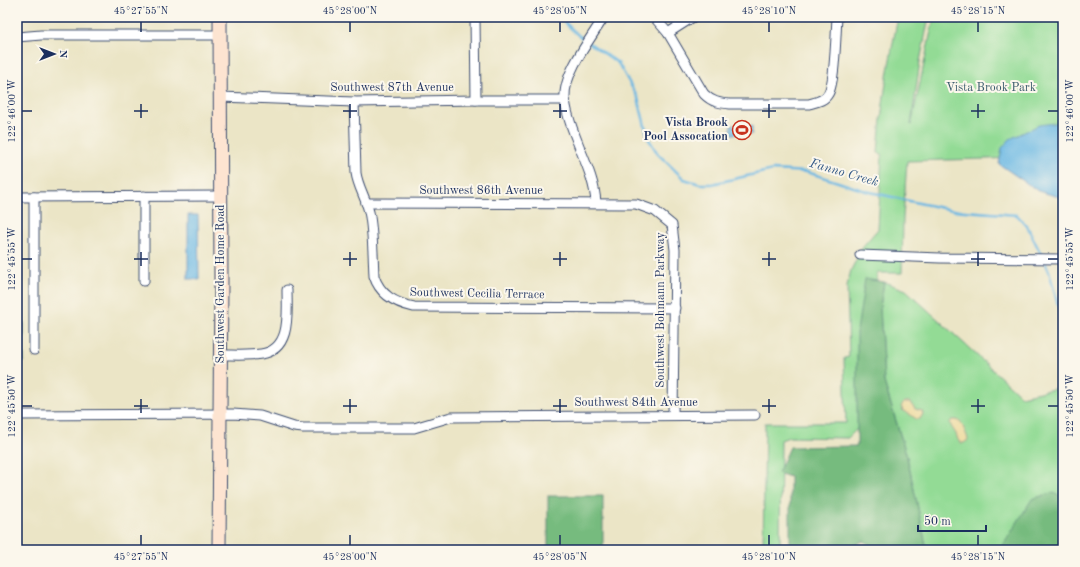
<svg xmlns="http://www.w3.org/2000/svg" width="1080" height="567" font-family="'Old Standard TT',serif">
<rect width="100%" height="100%" fill="#fbf7ec"/>
<filter id="ink" filterUnits="userSpaceOnUse"><feTurbulence type="fractalNoise" baseFrequency=".025" numOctaves="2"/><feDisplacementMap in="SourceGraphic" scale="8" xChannelSelector="R" yChannelSelector="G"/><feConvolveMatrix kernelMatrix="1 2 1 2 8 2 1 2 1" color-interpolation-filters="sRGB"/></filter>
<filter id="wash" filterUnits="userSpaceOnUse"><feTurbulence type="fractalNoise" baseFrequency=".012" numOctaves="4" result="noise"/><feDisplacementMap in="SourceGraphic" scale="16" xChannelSelector="R" yChannelSelector="G"/><feGaussianBlur stdDeviation="0.9" result="paint"/><feColorMatrix in="noise" values="0 0 0 0 0 0 0 0 0 0 0 0 0 0 0 0 0 1.4 0 .05"/><feComposite in="paint" operator="in"/></filter>
<g filter="url(#wash)">
<rect width="100%" height="100%" fill="#ebe5c6"/>
<g fill="#93db95" stroke="#57857a">
<path d="M 898,17 L 929,17 L 920,61 L 911,125 L 934,17 L 1063,17 L 1063,157 L 907,161 L 903,218 L 902,273 L 877,273 L 878,303 L 860,426 L 848,438 L 789,437 L 781,440 L 780,550 L 763,550 L 765,423 L 846,423 L 844,358 L 849,357 L 847,286 L 851,270 L 864,245 L 878,229 L 882,154 L 878,153 C 881,107 889,62 898,17 Z"/>
<path d="M 884,282 L 906,290 L 1021,396 L 1063,387 L 1063,550 L 927,550 L 907,457 L 884,382 L 880,307 Z"/>
</g>
<g fill="#76bb7e" stroke="#48756e">
<path d="M 865,279 L 884,282 L 880,307 L 884,382 L 907,457 L 927,550 L 880,550 L 863,541 L 846,550 L 790,550 L 790,477 L 778,473 L 790,447 L 857,446 L 857,331 Z"/>
<rect x="17" y="323" width="7" height="38"/>
<path d="M 1054,492 L 1063,498 L 1063,550 L 1000,550 L 1032,499 Z"/>
<rect x="548" y="496" width="55" height="54"/>
</g>
<g fill="#eeda9e" stroke="#84847e">
<path d="M 905,402 L 910,402 L 915,409 L 922,411 L 923,414 L 920,419 L 916,419 L 911,415 L 903,411 L 901,406 Z"/>
<path d="M 952,420 L 957,420 L 961,422 C 963,427 968,437 968,440 L 964,443 L 961,443 C 957,440 958,439 956,434 C 954,430 951,428 950,422 Z"/>
</g>
<g fill="#69b7e3" stroke="#4273a0">
<path d="M 1063,122 L 1063,198 L 1038,191 L 999,164 L 1002,148 L 1010,139 L 1039,125 Z"/>
<path d="M 731,125 L 752,126 L 752,134 L 731,134 Z"/>
<path d="M 188,215 L 198,215 L 199,279 L 188,279 Z"/>
</g>
<g fill="none" stroke-linecap="round" stroke-linejoin="round">
<g stroke="#69b7e3" stroke-width="2.5">
<path d="M 559,17 L 578,35 L 618,63 L 638,98 L 648,138 L 658,154 L 684,179 L 700,184 L 712,184 L 773,170 L 807,172 L 866,191 L 914,202 L 952,210 L 1017,215 L 1027,226 L 1042,256"/>
<path d="M 1044,260 L 1049,271 L 1063,325"/>
</g>
</g>
</g>
<g filter="url(#ink)">
<g fill="none" stroke-linecap="round" stroke-linejoin="round">
<defs>
<g id="street">
<path d="M 475,17 L 476,100"/>
<path d="M 654,17 L 668,33 L 704,94 C 712,102 719,103 730,104 L 809,104 C 816,102 824,101 828,94 C 835,84 836,32 837,17"/>
<path d="M 668,33 L 693,17"/>
<path d="M 17,37 L 41,35 L 220,35"/>
<path d="M 220,97 L 354,102 L 476,100 L 565,100"/>
<path d="M 354,102 L 356,173 C 358,188 368,201 370,217 C 373,236 373,256 374,276 C 380,295 395,303 414,307 L 675,308"/>
<path d="M 144,196 L 144,281"/>
<path d="M 17,197 L 221,196"/>
<path d="M 366,203 L 636,204 L 655,211 L 672,225 L 675,250 L 673,415"/>
<path d="M 596,203 C 595,185 588,168 581,151 C 575,135 566,116 565,98 C 563,74 591,38 604,17"/>
<path d="M 860,255 L 940,258 L 1063,259"/>
<path d="M 34,350 L 34,197"/>
<path d="M 221,355 C 234,355 248,356 261,354 C 292,350 287,312 287,290"/>
<path d="M 17,415 L 233,414 L 260,416 L 294,427 L 303,428 L 414,428 L 451,417 L 755,415"/>
</g>
<path id="secondary" d="M 219,550 L 221,282 L 220,17"/>
</defs>
<use href="#street" stroke="#3a4a6e" stroke-width="11"/>
<use href="#secondary" stroke="#3a4a6e" stroke-width="15"/>
<use href="#street" stroke="#fff" stroke-width="9"/>
<use href="#secondary" stroke="#fde4d1" stroke-width="13"/>
</g>
</g>
<path fill="none" stroke="#1b2f5e" stroke-width="1.5" d="M 141,22 L 141,32M 350,22 L 350,32M 560,22 L 560,32M 769,22 L 769,32M 978,22 L 978,32M 141,104 L 141,118M 350,104 L 350,118M 560,104 L 560,118M 769,104 L 769,118M 978,104 L 978,118M 22,111 L 32,111M 134,111 L 148,111M 343,111 L 357,111M 553,111 L 567,111M 762,111 L 776,111M 971,111 L 985,111M 1048,111 L 1058,111M 141,252 L 141,266M 350,252 L 350,266M 560,252 L 560,266M 769,252 L 769,266M 978,252 L 978,266M 22,259 L 32,259M 134,259 L 148,259M 343,259 L 357,259M 553,259 L 567,259M 762,259 L 776,259M 971,259 L 985,259M 1048,259 L 1058,259M 141,399 L 141,413M 350,399 L 350,413M 560,399 L 560,413M 769,399 L 769,413M 978,399 L 978,413M 22,406 L 32,406M 134,406 L 148,406M 343,406 L 357,406M 553,406 L 567,406M 762,406 L 776,406M 971,406 L 985,406M 1048,406 L 1058,406M 141,535 L 141,545M 350,535 L 350,545M 560,535 L 560,545M 769,535 L 769,545M 978,535 L 978,545"/>
<defs>
<symbol id="stadium-ring" viewBox="-11 -11 22 22"><circle r="9.5" fill="#fbf7ec" stroke="#c8321e" stroke-width="1.5"/><path d="M0-5a6.5 5 0 1 0 0 10a6.5 5 0 1 0 0-10ZM-3.5-1.8h7v3.6h-7Z" fill="#c8321e"/></symbol>
</defs>
<g fill-rule="evenodd">
<use href="#stadium-ring" x="731" y="119" width="22" height="22"/>
</g>
<g text-anchor="middle" dominant-baseline="central" stroke-width="4" stroke-linejoin="round" paint-order="stroke">
<g font-size="12" fill="#1b2f5e" stroke="#fbf7ec">
<text x="392" y="88">Southwest 87th Avenue</text>
<text x="481" y="191">Southwest 86th Avenue</text>
<text transform="translate(221 284) rotate(-90)">Southwest Garden Home Road</text>
<text transform="translate(477 294) rotate(1)">Southwest Cecilia Terrace</text>
<text transform="translate(661 310) rotate(-90)">Southwest Bohmann Parkway</text>
<text x="636" y="403">Southwest 84th Avenue</text>
</g>
<g font-size="12" fill="#395a6c" stroke="#fbf7ec">
<text x="991" y="88">Vista Brook Park</text>
</g>
<g font-size="12" font-weight="bold" fill="#1b2f5e" stroke="#fbf7ec" text-anchor="end">
<text x="728" y="123">Vista Brook<tspan x="728" dy="14">Pool Assocation</tspan></text>
</g>
<g font-size="13" font-style="italic" fill="#325886" stroke="#fbf7ec">
<text transform="translate(844 173) rotate(16)">Fanno Creek</text>
</g>
</g>
<rect width="1080" height="567" fill="none" stroke="#fbf7ec" stroke-width="44"/>
<g transform="translate(54 54) rotate(90)" stroke="#fbf7ec" stroke-width="3" paint-order="stroke">
<path d="M0-3L7 15L0 10L-7 15Z" fill="#1b2f5e"/>
<text y="-6" font-size="11" font-weight="bold" text-anchor="middle" fill="#1b2f5e">N</text>
</g>
<path d="M918 525v6h68v-6" fill="none" stroke="#1b2f5e" stroke-width="2"/>
<text x="924" y="525" font-size="12" fill="#1b2f5e" stroke="#fbf7ec" stroke-width="3" paint-order="stroke">50 m</text>
<rect x="22" y="22" width="1036" height="523" fill="none" stroke="#1b2f5e" stroke-width="1.5"/>
<g font-size="10" text-anchor="middle" fill="#1b2f5e">
<text x="141" y="14">45°27'55"N</text>
<text x="350" y="14">45°28'00"N</text>
<text x="560" y="14">45°28'05"N</text>
<text x="769" y="14">45°28'10"N</text>
<text x="978" y="14">45°28'15"N</text>
<text transform="translate(1069 111) rotate(-90)" y="4">122°46'00"W</text>
<text transform="translate(11 111) rotate(-90)" y="4">122°46'00"W</text>
<text transform="translate(1069 259) rotate(-90)" y="4">122°45'55"W</text>
<text transform="translate(11 259) rotate(-90)" y="4">122°45'55"W</text>
<text transform="translate(1069 406) rotate(-90)" y="4">122°45'50"W</text>
<text transform="translate(11 406) rotate(-90)" y="4">122°45'50"W</text>
<text x="141" y="560">45°27'55"N</text>
<text x="350" y="560">45°28'00"N</text>
<text x="560" y="560">45°28'05"N</text>
<text x="769" y="560">45°28'10"N</text>
<text x="978" y="560">45°28'15"N</text>
</g>
</svg>
